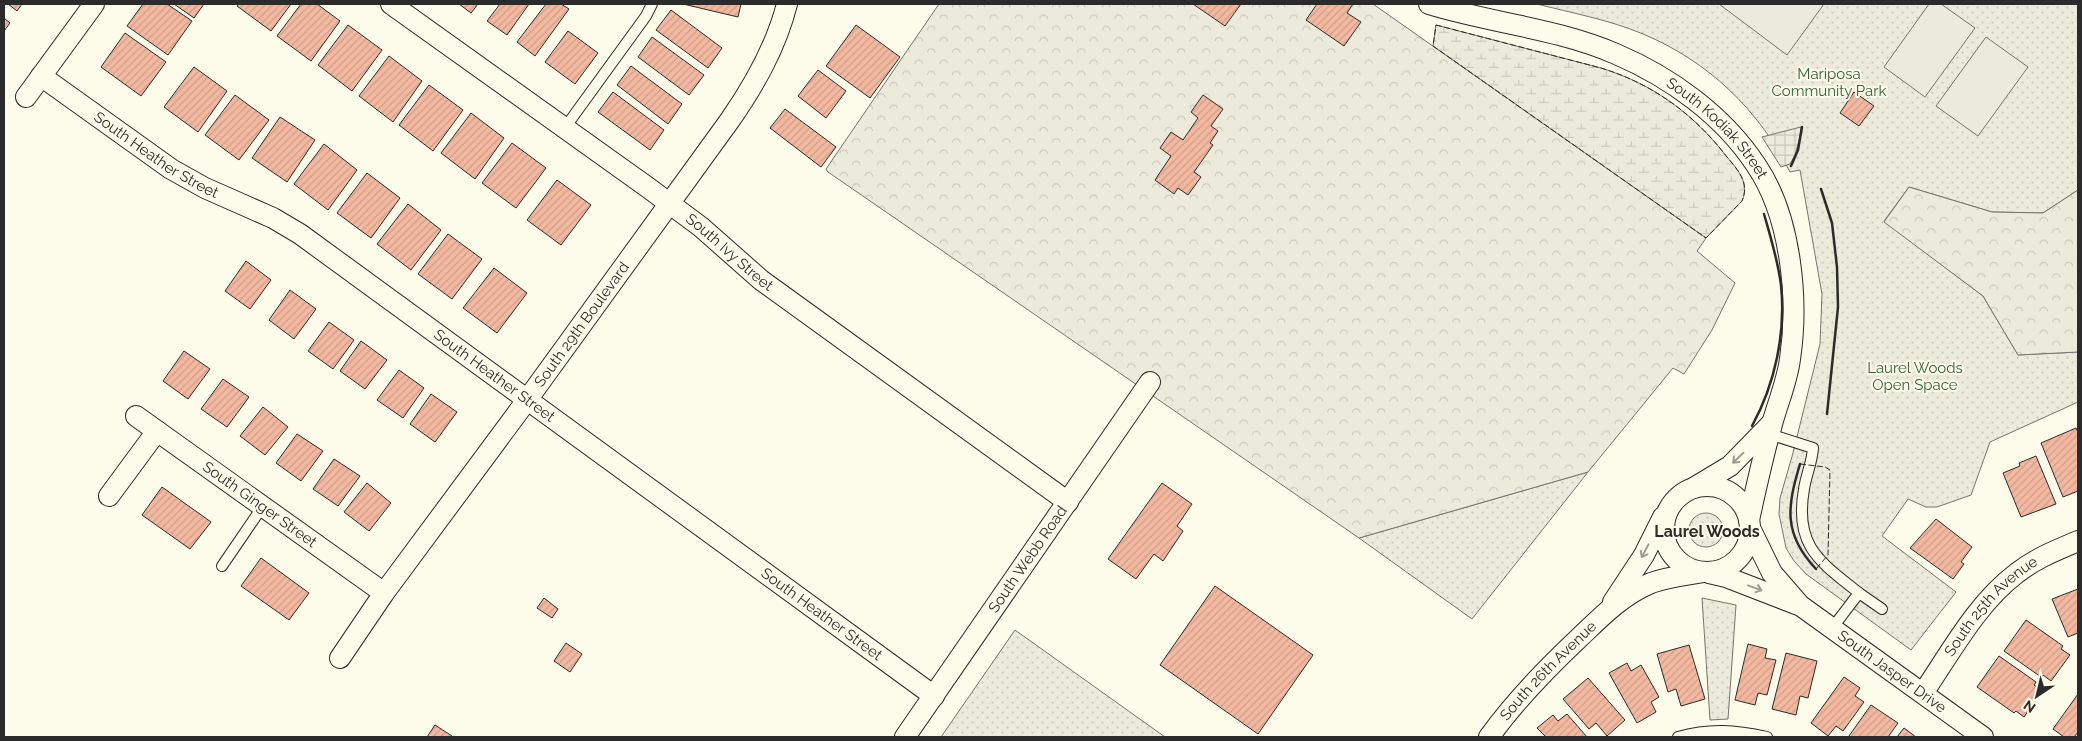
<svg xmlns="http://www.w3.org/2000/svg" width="2082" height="741" font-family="Raleway,sans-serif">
<defs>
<pattern id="grass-dots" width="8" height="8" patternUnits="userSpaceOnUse" patternTransform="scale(1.25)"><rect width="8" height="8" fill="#ecebdb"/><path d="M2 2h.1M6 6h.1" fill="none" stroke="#cbcabc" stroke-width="1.8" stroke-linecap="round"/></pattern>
<pattern id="forest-crowns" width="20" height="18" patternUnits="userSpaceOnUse" patternTransform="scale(1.25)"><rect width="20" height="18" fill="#ecebdb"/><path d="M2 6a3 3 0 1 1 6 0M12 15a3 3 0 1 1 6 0" fill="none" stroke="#cbcabc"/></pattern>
<pattern id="wetland-marsh" width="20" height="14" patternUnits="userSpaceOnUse" patternTransform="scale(1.25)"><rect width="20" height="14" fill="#ecebdb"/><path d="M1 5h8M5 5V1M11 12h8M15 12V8" fill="none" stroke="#cbcabc"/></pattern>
<pattern id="plaza-grid" width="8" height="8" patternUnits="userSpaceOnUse" patternTransform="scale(1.25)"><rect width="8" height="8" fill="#eceadb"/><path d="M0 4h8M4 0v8" fill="none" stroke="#cbc9bc"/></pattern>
<pattern id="building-hatch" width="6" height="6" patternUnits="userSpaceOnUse" patternTransform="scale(1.25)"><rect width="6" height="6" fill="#f2b8a0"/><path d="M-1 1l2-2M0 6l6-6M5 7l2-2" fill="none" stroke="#d09e8a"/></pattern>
</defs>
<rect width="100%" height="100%" fill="#fdfbea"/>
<g fill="url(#grass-dots)" stroke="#74746e">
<path d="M 1537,4 L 2078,4 L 2078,190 L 2043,213 L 1992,212 L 1909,187 L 1884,221 L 1983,296 L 2018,355 L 2078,352 L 2078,402 L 1990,442 L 1971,495 L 1937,507 L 1926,507 L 1908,499 L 1882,536 L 1956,592 L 1911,650 L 1806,574 L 1794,561 L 1786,548 L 1779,514 L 1780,498 L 1793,453 L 1820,344 L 1822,294 L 1800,170 L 1790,172 C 1759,110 1708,61 1643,34 C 1610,20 1572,13 1537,4 Z"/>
<path d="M 1588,472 L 1472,619 L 1359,538 Z"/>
<circle cx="1706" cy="530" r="17"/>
<path d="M 1702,598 L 1736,605 L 1728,719 L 1710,720 Z"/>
<path d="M 1015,630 L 1165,737 L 941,737 Z"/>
</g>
<g fill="url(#forest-crowns)" stroke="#74746e">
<path d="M 939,4 L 1373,4 L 1706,238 L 1697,251 L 1735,283 L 1712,330 L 1684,374 L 1673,368 L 1588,472 L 1359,538 L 828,172 L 826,169 Z"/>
<path d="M 1909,187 L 1992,212 L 2043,213 L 2078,190 L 2078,352 L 2018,355 L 1983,296 L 1884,222 Z"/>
</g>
<path fill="url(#wetland-marsh)" stroke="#74746e" d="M 1436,25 L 1601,68 C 1653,84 1694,114 1727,157 C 1738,170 1750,183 1742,201 L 1706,238 L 1433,46 Z"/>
<g fill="#ecebdb" stroke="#74746e">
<path d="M 1719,4 L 1824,4 L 1787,55 Z"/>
<path d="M 1929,4 L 1941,4 L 1975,28 L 1925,97 L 1884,67 Z"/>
<path d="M 1986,37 L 2028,67 L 1978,136 L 1936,106 Z"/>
</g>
<path fill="url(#plaza-grid)" stroke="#74746e" d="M 1801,127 L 1800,137 L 1795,155 L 1790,164 L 1781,167 L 1762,137 Z"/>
<g fill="url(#building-hatch)" stroke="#2b2b2b">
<path d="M 8,4 L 22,4 L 17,11 Z"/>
<path d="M 143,4 L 167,4 L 192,21 L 168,55 L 127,26 Z"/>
<path d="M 174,4 L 204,4 L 194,18 Z"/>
<path d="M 239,4 L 291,4 L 271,31 L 237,6 Z"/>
<path d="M 301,4 L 317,4 L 340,21 L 311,61 L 277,36 Z"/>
<path d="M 459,4 L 478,4 L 471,13 Z"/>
<path d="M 500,4 L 529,4 L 507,35 L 487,21 Z"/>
<path d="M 546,4 L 561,4 L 569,9 L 535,56 L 517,42 Z"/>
<path d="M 683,4 L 741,4 L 738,17 Z"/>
<path d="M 1193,4 L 1241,4 L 1225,26 Z"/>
<path d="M 1317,4 L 1353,4 L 1347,13 L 1361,22 L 1344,46 L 1306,20 Z"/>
<path d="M 671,10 L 722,48 L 708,68 L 656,30 Z"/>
<path d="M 4,18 L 10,23 L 4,31 Z"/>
<path d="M 348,25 L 382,50 L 352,91 L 318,65 Z"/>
<path d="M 856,25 L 900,57 L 870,98 L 826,66 Z"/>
<path d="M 568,31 L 598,53 L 575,84 L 545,62 Z"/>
<path d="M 125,33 L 166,62 L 141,96 L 101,67 Z"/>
<path d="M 652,37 L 704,75 L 689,95 L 638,57 Z"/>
<path d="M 389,56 L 422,81 L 393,122 L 359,96 Z"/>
<path d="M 631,66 L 682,104 L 668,124 L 617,85 Z"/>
<path d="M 194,67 L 227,91 L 198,132 L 164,107 Z"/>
<path d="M 818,70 L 846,91 L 826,118 L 798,96 Z"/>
<path d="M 429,85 L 463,110 L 433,151 L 399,125 Z"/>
<path d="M 613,92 L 664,130 L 650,150 L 598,112 Z"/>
<path d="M 1854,92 L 1874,106 L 1859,126 L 1840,113 Z"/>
<path d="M 235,95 L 269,120 L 239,160 L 205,135 Z"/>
<path d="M 1203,95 L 1223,109 L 1211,126 L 1218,131 L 1210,143 L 1213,145 L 1194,172 L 1201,177 L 1188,195 L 1178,188 L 1174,194 L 1155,180 L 1171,156 L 1160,148 L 1171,132 L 1183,140 L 1198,118 L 1191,112 Z"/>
<path d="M 785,109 L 836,147 L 821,167 L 770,128 Z"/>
<path d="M 471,113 L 504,138 L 475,179 L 441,153 Z"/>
<path d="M 280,117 L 315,140 L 287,182 L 252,158 Z"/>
<path d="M 512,143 L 546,168 L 516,208 L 482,183 Z"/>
<path d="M 324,144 L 357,170 L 328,210 L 294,184 Z"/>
<path d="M 367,173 L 400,198 L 371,238 L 337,213 Z"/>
<path d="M 557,180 L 591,205 L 561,245 L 527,220 Z"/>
<path d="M 408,204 L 441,230 L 411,270 L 377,244 Z"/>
<path d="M 448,234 L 482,259 L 452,299 L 418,274 Z"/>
<path d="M 246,261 L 271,280 L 250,309 L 225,291 Z"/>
<path d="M 494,268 L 527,293 L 497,333 L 463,308 Z"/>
<path d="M 290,290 L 316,309 L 294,339 L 269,320 Z"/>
<path d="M 329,322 L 354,340 L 333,369 L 308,351 Z"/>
<path d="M 361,341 L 387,360 L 365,389 L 340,371 Z"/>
<path d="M 184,351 L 210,369 L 188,399 L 163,381 Z"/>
<path d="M 399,370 L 424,388 L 403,418 L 377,400 Z"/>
<path d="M 223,379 L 249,397 L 227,427 L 201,409 Z"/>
<path d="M 431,394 L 457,412 L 435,442 L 410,424 Z"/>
<path d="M 263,407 L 288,427 L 265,455 L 240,436 Z"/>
<path d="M 2076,428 L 2078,432 L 2078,491 L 2063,497 L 2041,443 Z"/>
<path d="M 297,434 L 323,451 L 301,481 L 276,463 Z"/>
<path d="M 2036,456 L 2056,504 L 2021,517 L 2003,473 L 2020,466 L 2019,463 Z"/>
<path d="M 334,459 L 360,476 L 338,506 L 313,489 Z"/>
<path d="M 367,483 L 391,503 L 369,531 L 344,512 Z"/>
<path d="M 1162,483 L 1192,504 L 1177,526 L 1183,531 L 1163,561 L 1154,554 L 1136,579 L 1108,559 Z"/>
<path d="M 162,487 L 211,522 L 190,549 L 142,515 Z"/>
<path d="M 1936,519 L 1972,547 L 1961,562 L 1964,564 L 1953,579 L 1910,548 Z"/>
<path d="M 261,558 L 309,593 L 289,620 L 241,586 Z"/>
<path d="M 1215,586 L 1313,655 L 1258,734 L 1160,665 Z"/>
<path d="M 2078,589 L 2078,633 L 2068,637 L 2052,599 Z"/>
<path d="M 544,598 L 558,609 L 552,618 L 537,608 Z"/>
<path d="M 2026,620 L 2063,646 L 2061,649 L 2070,655 L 2051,681 L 2043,675 L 2041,677 L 2004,651 Z"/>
<path d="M 566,643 L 582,654 L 570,672 L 554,661 Z"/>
<path d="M 1748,644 L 1767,649 L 1765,658 L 1776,660 L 1767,695 L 1758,693 L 1755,705 L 1735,700 Z"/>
<path d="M 1689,645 L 1705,699 L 1681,706 L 1676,689 L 1668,692 L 1657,654 Z"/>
<path d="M 1786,653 L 1817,661 L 1808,698 L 1800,696 L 1796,715 L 1772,709 Z"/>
<path d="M 1999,656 L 2036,682 L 2034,685 L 2042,691 L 2024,717 L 2016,711 L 2014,713 L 1977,687 Z"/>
<path d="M 1627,663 L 1631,671 L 1641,665 L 1659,697 L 1651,702 L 1656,712 L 1637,723 L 1609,673 Z"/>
<path d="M 1844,677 L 1860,688 L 1855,696 L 1864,702 L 1843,731 L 1836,726 L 1828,736 L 1811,723 Z"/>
<path d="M 1588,678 L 1625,720 L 1607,736 L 1596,723 L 1589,729 L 1563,699 Z"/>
<path d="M 2078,694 L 2078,732 L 2074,737 L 2064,737 L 2053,729 Z"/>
<path d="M 1871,705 L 1898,723 L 1888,737 L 1851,737 L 1849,736 Z"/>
<path d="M 1567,714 L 1587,737 L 1546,737 L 1537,728 L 1553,715 L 1558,721 Z"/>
<path d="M 435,725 L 452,736 L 451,737 L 427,737 Z"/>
<path d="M 1904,728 L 1916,737 L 1897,737 Z"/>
</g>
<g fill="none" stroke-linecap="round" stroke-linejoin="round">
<defs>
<g id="service">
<path d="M 564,129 L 646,16 L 652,4"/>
<path d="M 1769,434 L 1813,448 C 1812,463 1806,475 1804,489 C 1794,546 1819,561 1859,593 L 1833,627"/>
<path d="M 222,566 L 263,506"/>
<path d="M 1859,593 L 1882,609"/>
<path d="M 1678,737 C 1710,728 1735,730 1767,737"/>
</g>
<g id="minor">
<path id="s1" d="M 391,4 L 650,189 L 701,227 L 761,280 L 1068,502"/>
<path id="s2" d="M 1429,4 C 1490,23 1556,28 1616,54 C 1670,77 1723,115 1756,165 C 1791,216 1799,299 1790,359 C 1787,382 1778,402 1772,424 C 1763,456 1756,488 1749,520"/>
<path id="s3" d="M 41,76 L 171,169 L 205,188 L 273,218 L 300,234 L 934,696"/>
<path d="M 26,97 L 94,4"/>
<path id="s4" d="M 136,416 L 384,593"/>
<circle cx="1707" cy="529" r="43"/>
<path d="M 1695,487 L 1730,466 L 1771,424"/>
<path d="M 109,496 L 157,431"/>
<path d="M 1750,528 L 1772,573 L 1798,603"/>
<path id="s5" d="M 1709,573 L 1726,577 L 1801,606 L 1983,737"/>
<path d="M 1613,602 L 1644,555 L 1663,517"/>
<path id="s6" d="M 340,658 L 384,593 L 527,400 L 730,120 C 755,84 776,47 787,4"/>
<path id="s7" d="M 1923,693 C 1951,652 1977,603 2017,573 C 2036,558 2057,550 2078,541"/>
<path id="s8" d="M 905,737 L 1150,382"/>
<path id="s9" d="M 1489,737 C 1515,701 1546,669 1579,638 C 1601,617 1622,595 1651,583 C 1668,577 1686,575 1704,572"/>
</g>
</defs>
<use href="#service" stroke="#2b2b2b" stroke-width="12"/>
<use href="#minor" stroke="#2b2b2b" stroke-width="22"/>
<use href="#service" stroke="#fdfbea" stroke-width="10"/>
<use href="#minor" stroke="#fdfbea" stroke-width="20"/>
<g stroke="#2b2b2b" stroke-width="1" stroke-dasharray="6 2.5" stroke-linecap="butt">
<path d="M 1436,25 L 1601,68 C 1653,84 1694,114 1727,157 C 1738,170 1750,183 1742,201 L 1706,238 L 1433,46 Z"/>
<path d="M 1800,464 L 1825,467 L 1830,470 L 1828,555 L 1816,569"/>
</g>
<g stroke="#2b2b2b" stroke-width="2.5">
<path d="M 1791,166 L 1798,150 L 1802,127"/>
<path d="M 1821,189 L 1832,223 L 1837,267 L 1838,307 L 1827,414"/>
<path d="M 1752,426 C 1775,384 1786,333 1781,285 C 1778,261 1771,238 1764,214"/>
<path d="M 1800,464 C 1787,507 1783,534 1816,569"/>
</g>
</g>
<defs><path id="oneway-shaft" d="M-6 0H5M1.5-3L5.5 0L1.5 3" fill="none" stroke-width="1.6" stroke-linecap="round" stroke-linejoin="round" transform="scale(1.25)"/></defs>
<g stroke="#9e9d94">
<use href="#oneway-shaft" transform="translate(1738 458) rotate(136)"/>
<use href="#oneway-shaft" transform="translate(1645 551) rotate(118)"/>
<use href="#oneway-shaft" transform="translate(1755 588) rotate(20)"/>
</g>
<g text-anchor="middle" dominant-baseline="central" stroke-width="4" stroke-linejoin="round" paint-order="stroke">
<g font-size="15" fill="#34623c" stroke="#fdfbea">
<text x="1829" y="74">Mariposa<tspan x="1829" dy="17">Community Park</tspan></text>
<text x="1915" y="368">Laurel Woods<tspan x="1915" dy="17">Open Space</tspan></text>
</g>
<g font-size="15" fill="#2b2b2b" stroke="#fdfbea">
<text stroke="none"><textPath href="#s2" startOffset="321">South Kodiak Street</textPath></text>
<text stroke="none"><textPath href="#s3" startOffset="140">South Heather Street</textPath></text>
<text stroke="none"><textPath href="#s1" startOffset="420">South Ivy Street</textPath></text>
<text stroke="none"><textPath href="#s6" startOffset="412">South 29th Boulevard</textPath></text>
<text stroke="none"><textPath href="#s3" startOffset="545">South Heather Street</textPath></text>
<text stroke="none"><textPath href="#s4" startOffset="152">South Ginger Street</textPath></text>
<text stroke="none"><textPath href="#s8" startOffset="216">South Webb Road</textPath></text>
<text stroke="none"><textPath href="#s7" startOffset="111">South 25th Avenue</textPath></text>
<text stroke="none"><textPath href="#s3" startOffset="950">South Heather Street</textPath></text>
<text stroke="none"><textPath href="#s5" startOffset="210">South Jasper Drive</textPath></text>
<text stroke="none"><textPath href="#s9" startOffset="89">South 26th Avenue</textPath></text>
</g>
<g font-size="16" font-weight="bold" fill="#2b2b2b" stroke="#fdfbea">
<text x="1707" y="531">Laurel Woods</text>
</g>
</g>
<rect width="2082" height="741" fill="none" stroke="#2b2b2b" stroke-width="10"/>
<g transform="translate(2037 696) rotate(215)" stroke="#fdfbea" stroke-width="4" paint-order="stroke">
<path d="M0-4L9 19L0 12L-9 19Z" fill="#2b2b2b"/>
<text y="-8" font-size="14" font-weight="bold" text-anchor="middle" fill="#2b2b2b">N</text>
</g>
</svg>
